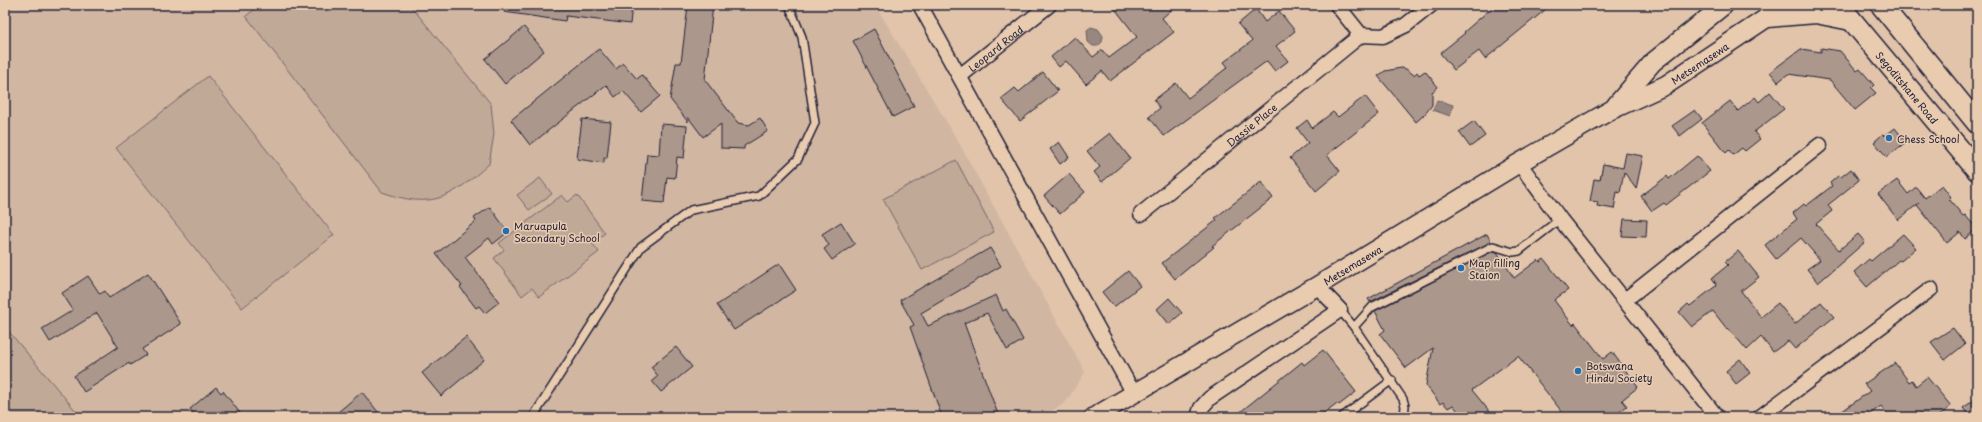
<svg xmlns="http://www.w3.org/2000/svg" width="1982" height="422" font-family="'Playpen Sans',sans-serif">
<rect width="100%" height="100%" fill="#e1c4aa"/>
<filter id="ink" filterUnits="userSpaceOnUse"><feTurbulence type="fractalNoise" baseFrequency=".025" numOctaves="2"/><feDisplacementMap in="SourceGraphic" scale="8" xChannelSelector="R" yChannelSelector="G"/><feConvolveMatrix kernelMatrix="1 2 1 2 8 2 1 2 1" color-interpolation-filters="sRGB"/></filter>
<g filter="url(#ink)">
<path fill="#d1b6a1" d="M 5,5 L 875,5 L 955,136 L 1085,372 L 1065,403 L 1041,417 L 81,417 L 5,327 Z"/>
<g fill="#c1a998" stroke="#72666a">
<path d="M 260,5 L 410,5 L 491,104 L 494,134 L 489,164 C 451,198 433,210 382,192 L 246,16 Z"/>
<path d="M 208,76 L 334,235 L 242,308 L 116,148 Z"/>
<path d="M 956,160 L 994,232 L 922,270 L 883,199 Z"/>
<path d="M 540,178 L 552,194 L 529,210 L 517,195 Z"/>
<path d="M 562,195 L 568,202 L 577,195 L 605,233 L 592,243 L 599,252 L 539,297 L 532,288 L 522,296 L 494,258 L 504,250 L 499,243 Z"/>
<path d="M 5,327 L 81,417 L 5,417 Z"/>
</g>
<g fill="#988680" stroke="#695e64">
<path d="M 1091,27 L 1098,29 L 1103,36 L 1102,42 L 1098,46 L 1093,46 L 1088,42 L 1087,30 Z"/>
<path d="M 1437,100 L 1453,105 L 1450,116 L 1433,110 Z"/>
</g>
<g fill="#ab978b" stroke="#22223b">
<path d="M 505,5 L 632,5 L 630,24 L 566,16 L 565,21 L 504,12 Z"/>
<path d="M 688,5 L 713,5 L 705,80 L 738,123 L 749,125 L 760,118 L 768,131 L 744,146 L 744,149 L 721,148 L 721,124 L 703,137 L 688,117 L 688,122 L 670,99 L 676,63 L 681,63 Z"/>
<path d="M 1112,5 L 1177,5 L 1162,18 L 1174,32 L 1110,81 L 1102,71 L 1086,84 L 1066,61 L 1059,67 L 1051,57 L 1075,37 L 1093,57 L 1102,50 L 1109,58 L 1137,37 Z"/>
<path d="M 1495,5 L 1551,5 L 1485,59 L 1479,51 L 1454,70 L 1440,53 L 1465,33 L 1464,32 Z"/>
<path d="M 1256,9 L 1265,22 L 1279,11 L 1295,31 L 1276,46 L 1288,61 L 1275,71 L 1267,61 L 1164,136 L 1149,117 L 1160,108 L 1154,100 L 1176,83 L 1188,98 L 1228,67 L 1224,62 L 1252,41 L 1238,24 Z"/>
<path d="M 524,27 L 544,51 L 505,84 L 485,59 Z"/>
<path d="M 874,29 L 914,106 L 893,117 L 853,41 Z"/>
<path d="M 1821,48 L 1840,51 L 1857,71 L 1860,69 L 1874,85 L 1871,88 L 1876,93 L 1855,110 L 1830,80 L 1788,74 L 1778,82 L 1770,72 L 1801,49 L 1821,52 Z"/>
<path d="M 599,49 L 616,69 L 623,63 L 637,79 L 642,75 L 660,96 L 641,112 L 623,91 L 615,97 L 606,85 L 530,145 L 511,120 Z"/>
<path d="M 1401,68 L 1406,69 L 1414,75 L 1417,72 L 1419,75 L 1425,71 L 1438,87 L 1432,92 L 1432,105 L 1425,114 L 1416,122 L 1378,76 L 1385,71 Z"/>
<path d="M 1043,72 L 1058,91 L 1020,121 L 1001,99 L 1015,88 L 1019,92 Z"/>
<path d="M 1770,92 L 1784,109 L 1754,132 L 1760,139 L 1745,151 L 1742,148 L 1733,155 L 1729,150 L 1726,153 L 1702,123 L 1730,101 L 1738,111 L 1755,97 L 1759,102 Z"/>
<path d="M 1365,96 L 1379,114 L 1327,155 L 1340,171 L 1316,191 L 1290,158 L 1308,143 L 1297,128 L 1307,120 L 1312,128 L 1333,112 L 1338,117 Z"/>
<path d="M 1695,110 L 1702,119 L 1680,136 L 1672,126 Z"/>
<path d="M 582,119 L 611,122 L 607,158 L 604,158 L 604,163 L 577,159 Z"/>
<path d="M 1474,121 L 1485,136 L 1470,147 L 1459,132 Z"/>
<path d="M 661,124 L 687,126 L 684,158 L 677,157 L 675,178 L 667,177 L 664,203 L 642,201 L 647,154 L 659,155 Z"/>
<path d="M 1895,128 L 1906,142 L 1887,157 L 1874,142 L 1883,134 L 1885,136 Z"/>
<path d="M 1110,133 L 1130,158 L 1102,182 L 1094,172 L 1100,167 L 1087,151 Z"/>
<path d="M 1059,142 L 1069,157 L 1060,164 L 1050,149 Z"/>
<path d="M 1626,153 L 1643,156 L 1636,189 L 1624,172 L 1620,193 L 1617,192 L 1614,209 L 1597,206 L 1598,202 L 1590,201 L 1594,179 L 1600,180 L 1603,164 L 1623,168 Z"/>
<path d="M 1697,156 L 1710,171 L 1666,205 L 1664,203 L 1652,211 L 1641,196 L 1667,176 L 1669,179 Z"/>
<path d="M 1851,169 L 1859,180 L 1828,205 L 1832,211 L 1816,224 L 1839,250 L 1858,234 L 1865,242 L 1818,283 L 1807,269 L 1820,260 L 1801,238 L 1776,259 L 1765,245 L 1797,219 L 1793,213 L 1804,204 L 1806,206 L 1832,186 L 1830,183 L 1839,175 L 1841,177 Z"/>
<path d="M 1069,174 L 1085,192 L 1060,214 L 1044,196 Z"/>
<path d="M 1897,180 L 1908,194 L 1916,187 L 1925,198 L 1942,185 L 1951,197 L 1949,199 L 1963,216 L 1965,215 L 1977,229 L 1965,239 L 1960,232 L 1947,243 L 1917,205 L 1919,203 L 1898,220 L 1878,194 Z"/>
<path d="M 1261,182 L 1273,198 L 1212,246 L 1214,247 L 1175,279 L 1162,263 L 1217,220 L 1215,218 Z"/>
<path d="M 490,207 L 508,232 L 493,244 L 489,238 L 465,257 L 499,302 L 485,313 L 479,306 L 476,308 L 460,287 L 462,286 L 436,254 L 476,221 L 474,218 Z"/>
<path d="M 1624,219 L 1647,220 L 1646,237 L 1622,236 Z"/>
<path d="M 841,222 L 855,244 L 832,260 L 824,249 L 829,245 L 822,234 Z"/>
<path d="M 1487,234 L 1491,242 L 1370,302 L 1368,299 Z"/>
<path d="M 1903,234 L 1916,248 L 1901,261 L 1899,260 L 1867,287 L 1854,272 L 1869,259 L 1871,261 Z"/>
<path d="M 990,248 L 1001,266 L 921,313 L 928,326 L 996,295 L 1003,311 L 1006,309 L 1023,340 L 1007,350 L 987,313 L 964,323 L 999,417 L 942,417 L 910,327 L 914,325 L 900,300 Z"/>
<path d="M 1493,251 L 1497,252 L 1514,278 L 1538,260 L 1540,262 L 1544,259 L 1568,290 L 1554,300 L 1573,325 L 1575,323 L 1603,359 L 1612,352 L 1638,387 L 1622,400 L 1627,406 L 1613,417 L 1566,417 L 1518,356 L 1472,390 L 1494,417 L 1463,417 L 1453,405 L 1448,408 L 1443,402 L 1440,404 L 1426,385 L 1433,348 L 1406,368 L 1380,334 L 1385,330 L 1375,311 Z"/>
<path d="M 1738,251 L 1759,277 L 1741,291 L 1761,317 L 1778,303 L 1795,324 L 1821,302 L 1834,317 L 1795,349 L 1788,341 L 1773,352 L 1761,337 L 1747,350 L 1728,328 L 1727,329 L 1713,311 L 1692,327 L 1679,312 L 1688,304 L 1690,306 L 1717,285 L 1712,278 L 1728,265 L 1725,262 Z"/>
<path d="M 779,264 L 796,290 L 734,330 L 717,305 Z"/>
<path d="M 1128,271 L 1140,286 L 1114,307 L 1102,292 Z"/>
<path d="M 148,273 L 181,324 L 142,349 L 146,355 L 130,365 L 129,363 L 84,392 L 74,376 L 118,347 L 97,313 L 50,342 L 42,329 L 73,310 L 62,293 L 88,276 L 100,294 L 105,291 L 109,298 Z"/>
<path d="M 1169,298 L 1182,313 L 1169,324 L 1157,309 Z"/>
<path d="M 1953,328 L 1965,344 L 1945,360 L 1931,342 Z"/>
<path d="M 466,337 L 484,360 L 441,396 L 422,373 Z"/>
<path d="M 676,347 L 692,367 L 661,392 L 652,381 L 658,376 L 651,367 Z"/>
<path d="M 1323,350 L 1356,392 L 1339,405 L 1337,403 L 1319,417 L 1234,417 L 1302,362 L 1304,365 Z"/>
<path d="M 1740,359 L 1750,373 L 1736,384 L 1726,371 Z"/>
<path d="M 1895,363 L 1909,382 L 1912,380 L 1916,386 L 1927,377 L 1951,406 L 1938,417 L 1890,417 L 1881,406 L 1866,417 L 1834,417 L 1870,391 L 1864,384 Z"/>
<path d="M 216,387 L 221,393 L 223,391 L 243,417 L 196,417 L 190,409 Z"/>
<path d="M 362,392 L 382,417 L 332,417 Z"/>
<path d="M 1977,398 L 1977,417 L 1970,417 L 1963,408 Z"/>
</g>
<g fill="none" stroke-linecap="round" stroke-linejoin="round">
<defs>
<g id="service">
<path d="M 1340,310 L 1354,327 L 1403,399 L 1405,406 L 1404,417"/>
<path d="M 1354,327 L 1372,307 L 1493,246 L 1513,252 L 1519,251 L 1560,219"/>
<path d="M 533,417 L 641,247 L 691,210 L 759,196 L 798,159 L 815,123 L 802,37 L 789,5"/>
<path d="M 1342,417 L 1392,380"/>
</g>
<g id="minor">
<path d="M 920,5 L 1134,394"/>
<path d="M 1337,5 L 1361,35"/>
<path d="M 1361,35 L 1383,36 L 1406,25 L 1431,5"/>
<path id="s1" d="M 960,76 L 1049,5"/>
<path d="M 1519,163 L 1560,219 L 1717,417"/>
<path id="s2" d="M 1141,214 L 1361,35"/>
<path d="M 1625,300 L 1820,145"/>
<path d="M 1198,417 L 1201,408 L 1210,398 L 1340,310 L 1317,286"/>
<path d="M 1760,417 L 1931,289"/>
</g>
<g id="tertiary">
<path d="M 1616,105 L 1653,62 L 1724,5"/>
<path id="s3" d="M 1094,417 L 1317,286 L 1519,163 L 1611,110 L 1666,85 L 1768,17 L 1781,5"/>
</g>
<g id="secondary">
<path id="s4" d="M 1839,5 L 1977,170"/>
<path d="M 1881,5 L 1977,123"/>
<path d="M 1768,17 L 1816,13 L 1851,20"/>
</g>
</defs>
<use href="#service" stroke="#22223b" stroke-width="10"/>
<use href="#minor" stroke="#22223b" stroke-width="17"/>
<use href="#tertiary" stroke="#22223b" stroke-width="21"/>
<use href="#secondary" stroke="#22223b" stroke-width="23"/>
<use href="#service" stroke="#e9cbaf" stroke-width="7"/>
<use href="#minor" stroke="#e9cbaf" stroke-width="14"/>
<use href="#tertiary" stroke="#e9cbaf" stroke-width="18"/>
<use href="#secondary" stroke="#e9cbaf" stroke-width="20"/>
</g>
</g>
<g fill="#1f6fb2" stroke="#e9cbaf" stroke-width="1.5">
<circle cx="1889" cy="138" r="4"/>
<circle cx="506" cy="231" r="4"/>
<circle cx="1461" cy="268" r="4"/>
<circle cx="1578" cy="371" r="4"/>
</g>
<g text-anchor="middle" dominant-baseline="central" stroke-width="3" stroke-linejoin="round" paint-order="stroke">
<g font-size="10" fill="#22223b" stroke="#e9cbaf">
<text stroke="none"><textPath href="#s1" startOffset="45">Leopard Road</textPath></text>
<text stroke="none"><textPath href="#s3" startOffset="702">Metsemasewa</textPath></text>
<text stroke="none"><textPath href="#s4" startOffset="107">Segoditshane Road</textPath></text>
<text stroke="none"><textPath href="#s2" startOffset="142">Dassie Place</textPath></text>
<text stroke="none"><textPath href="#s3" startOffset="300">Metsemasewa</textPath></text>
</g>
<g font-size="10" fill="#22223b" stroke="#e9cbaf" text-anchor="start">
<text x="1897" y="138">Chess School</text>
<text x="514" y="225">Maruapula<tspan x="514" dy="12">Secondary School</tspan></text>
<text x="1469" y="262">Map filling<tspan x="1469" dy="12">Staion</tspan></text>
<text x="1586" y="365">Botswana<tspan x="1586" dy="12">Hindu Society</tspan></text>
</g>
</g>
<rect width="1982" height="422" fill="none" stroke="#e9cbaf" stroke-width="20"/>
<rect x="10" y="10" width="1962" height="402" fill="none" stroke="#22223b" stroke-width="1.5" filter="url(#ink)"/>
</svg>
